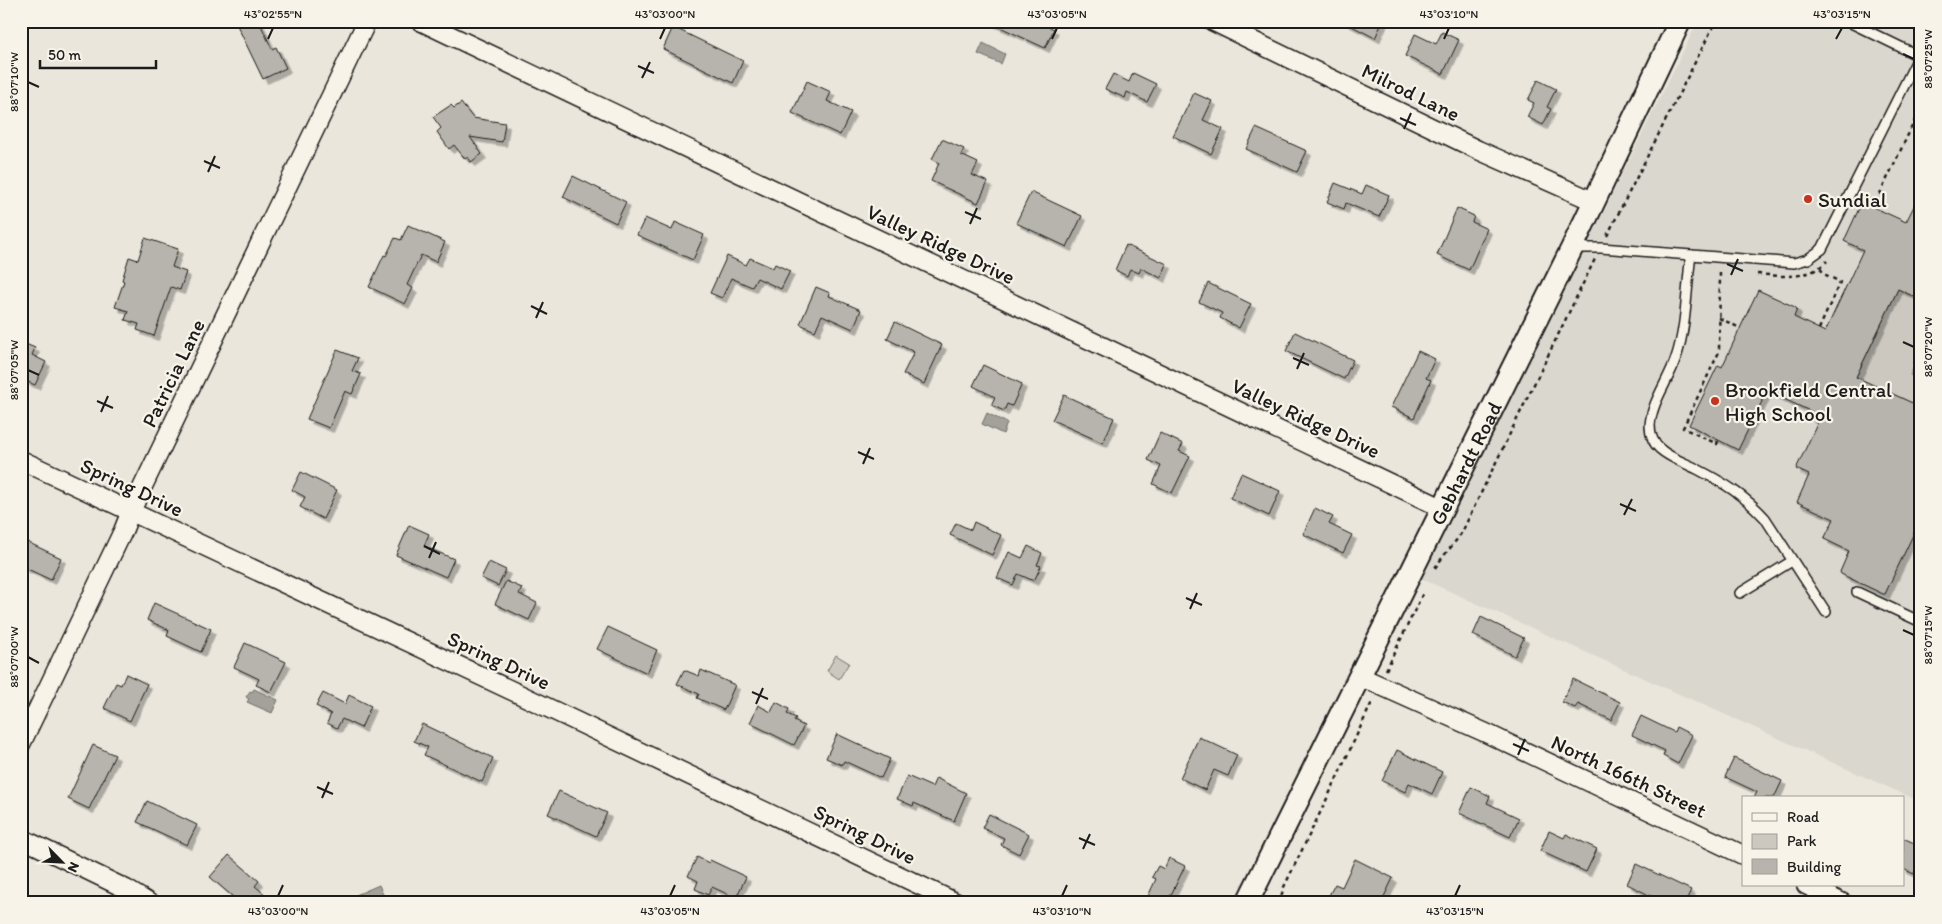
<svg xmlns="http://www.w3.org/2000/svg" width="1942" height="924" font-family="Itim,sans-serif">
<defs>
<filter id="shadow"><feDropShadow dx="4.5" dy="4.5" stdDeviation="0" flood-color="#0004"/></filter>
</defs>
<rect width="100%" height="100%" fill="#eae6dc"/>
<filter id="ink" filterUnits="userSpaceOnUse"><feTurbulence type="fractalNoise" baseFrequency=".02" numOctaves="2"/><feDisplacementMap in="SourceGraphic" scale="10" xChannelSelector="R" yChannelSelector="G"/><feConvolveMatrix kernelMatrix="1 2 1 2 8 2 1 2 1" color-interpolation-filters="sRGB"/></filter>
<g filter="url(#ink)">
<path fill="#dad7ce" d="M 1698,21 L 1915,21 L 1921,24 L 1921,802 L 1422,579 Z"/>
<g fill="#ccc8c0" stroke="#74726e">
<path d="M 1898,289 L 1921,300 L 1921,348 L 1913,364 L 1915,365 L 1910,375 L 1921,380 L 1921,390 L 1914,404 L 1856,377 Z"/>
<path d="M 836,655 L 849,663 L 839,679 L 827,671 Z"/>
</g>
<g fill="#a3a19a" stroke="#6d6c68">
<path d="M 983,43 L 1005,54 L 1001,64 L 978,54 Z"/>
<path d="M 987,413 L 1007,423 L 1003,434 L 982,424 Z"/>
<path d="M 254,689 L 278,700 L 272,713 L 247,702 L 249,699 L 246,697 L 250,691 L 252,692 Z"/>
<path d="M 379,885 L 384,897 L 369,903 L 359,903 L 356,895 Z"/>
</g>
<g fill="#b6b4ac" stroke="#1c1c1c" filter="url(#shadow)">
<path d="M 235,21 L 259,21 L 272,49 L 276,47 L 286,68 L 263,79 Z"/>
<path d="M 987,21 L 1038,21 L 1054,29 L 1045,48 Z"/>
<path d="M 1342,21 L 1383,21 L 1375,38 Z"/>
<path d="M 673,27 L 743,61 L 733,83 L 663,49 Z"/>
<path d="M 1442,32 L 1459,40 L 1443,74 L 1405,56 L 1415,34 L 1436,44 Z"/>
<path d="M 1133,73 L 1156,84 L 1147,102 L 1127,92 L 1125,98 L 1105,89 L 1113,74 L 1129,82 Z"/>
<path d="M 1538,80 L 1556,89 L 1547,107 L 1551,109 L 1543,125 L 1527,117 L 1534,103 L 1528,100 Z"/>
<path d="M 807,81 L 831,92 L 827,101 L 851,112 L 840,135 L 792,113 Z"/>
<path d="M 1194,93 L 1212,101 L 1203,120 L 1223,129 L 1211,154 L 1173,136 Z"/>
<path d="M 461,103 L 473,118 L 505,123 L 502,142 L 470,137 L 482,154 L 471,162 L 468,157 L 465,159 L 454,145 L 449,149 L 437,132 L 441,128 L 433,117 L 451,105 L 454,108 Z"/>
<path d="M 1256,128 L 1307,151 L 1297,172 L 1246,149 Z"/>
<path d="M 942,139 L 964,149 L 961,155 L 978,163 L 972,175 L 988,182 L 978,203 L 931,181 L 939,163 L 932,159 Z"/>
<path d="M 573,176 L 626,202 L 616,223 L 563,197 Z"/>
<path d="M 1335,183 L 1362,194 L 1366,185 L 1389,195 L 1379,217 L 1346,203 L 1344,209 L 1327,202 Z"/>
<path d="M 1031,192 L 1082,216 L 1067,247 L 1016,223 Z"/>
<path d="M 1921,192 L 1921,300 L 1898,289 L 1856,377 L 1921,407 L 1921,518 L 1885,594 L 1883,594 L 1841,574 L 1840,572 L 1849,551 L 1824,539 L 1834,519 L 1797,502 L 1809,475 L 1796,469 L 1818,422 L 1809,418 L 1812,412 L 1767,391 L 1738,450 L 1689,425 L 1718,365 L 1722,367 L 1758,290 L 1795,307 L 1797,309 L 1794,317 L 1825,332 L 1863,250 L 1844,241 L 1862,202 L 1906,222 Z"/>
<path d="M 1457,208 L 1474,216 L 1472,222 L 1487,229 L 1469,270 L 1437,255 Z"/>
<path d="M 645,218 L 672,230 L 675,222 L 704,235 L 693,260 L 637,235 Z"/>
<path d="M 408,225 L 445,242 L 436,262 L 421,255 L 407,285 L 413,288 L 405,304 L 369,287 L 384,255 L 386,256 L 395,238 L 401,240 Z"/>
<path d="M 145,238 L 178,249 L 172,267 L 186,272 L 180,290 L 171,287 L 154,336 L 137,330 L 139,324 L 125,320 L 128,311 L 115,307 L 124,281 L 122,280 L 129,257 L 138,260 Z"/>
<path d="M 1126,245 L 1167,264 L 1161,278 L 1141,268 L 1139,273 L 1130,269 L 1127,276 L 1115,270 Z"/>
<path d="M 727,256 L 746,265 L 750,258 L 773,268 L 775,264 L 790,271 L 781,289 L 757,278 L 752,287 L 731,278 L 722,298 L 710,293 Z"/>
<path d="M 1208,283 L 1251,304 L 1239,328 L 1220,318 L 1222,313 L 1199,302 Z"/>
<path d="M 816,287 L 830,293 L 829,296 L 861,310 L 853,329 L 822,315 L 815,331 L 800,324 Z"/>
<path d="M 895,322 L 942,345 L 924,384 L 903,374 L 914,352 L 887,339 Z"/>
<path d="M 1295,332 L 1353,360 L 1344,379 L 1286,351 Z"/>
<path d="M 21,342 L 35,348 L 32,355 L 46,362 L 35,385 L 21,379 Z"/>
<path d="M 337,350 L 358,358 L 352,371 L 361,374 L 352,394 L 345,391 L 329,428 L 307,419 Z"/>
<path d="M 1418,351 L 1435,359 L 1426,378 L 1431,380 L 1414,418 L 1391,407 Z"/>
<path d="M 983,365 L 1022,384 L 1012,406 L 1007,404 L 1004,411 L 991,405 L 995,397 L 973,386 Z"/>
<path d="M 1064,395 L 1114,418 L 1103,443 L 1052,420 Z"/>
<path d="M 1160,433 L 1183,444 L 1179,451 L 1190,456 L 1172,493 L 1153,484 L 1161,466 L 1148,460 Z"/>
<path d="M 301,472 L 337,490 L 323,519 L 300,507 L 305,497 L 292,490 Z"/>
<path d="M 1241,473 L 1280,491 L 1269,516 L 1230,498 Z"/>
<path d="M 1315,508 L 1333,517 L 1329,524 L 1352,535 L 1343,553 L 1303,534 Z"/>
<path d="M 974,522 L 1001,535 L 992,555 L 950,535 L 956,523 L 971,530 Z"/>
<path d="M 409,525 L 429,534 L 424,546 L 454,559 L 446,577 L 396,555 Z"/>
<path d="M 21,539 L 61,558 L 51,580 L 21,566 Z"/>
<path d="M 1028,546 L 1042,553 L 1037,565 L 1041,566 L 1034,581 L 1018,574 L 1013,585 L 997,578 L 1009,552 L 1022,558 Z"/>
<path d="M 489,562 L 506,570 L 498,586 L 481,578 Z"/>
<path d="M 506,581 L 522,588 L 519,594 L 537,603 L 529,620 L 495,604 Z"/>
<path d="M 154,603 L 211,629 L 201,652 L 167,636 L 169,630 L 147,620 Z"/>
<path d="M 1481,617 L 1524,638 L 1515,656 L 1473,635 Z"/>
<path d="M 608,627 L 657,650 L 647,673 L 597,649 Z"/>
<path d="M 245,643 L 286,662 L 271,692 L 256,685 L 259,679 L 234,667 Z"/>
<path d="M 684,670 L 699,676 L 701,670 L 735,685 L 724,710 L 697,698 L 699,694 L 677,684 Z"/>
<path d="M 126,674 L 147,684 L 130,721 L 104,708 L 116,683 L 121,685 Z"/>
<path d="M 1573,679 L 1620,702 L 1611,720 L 1578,704 L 1575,708 L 1562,702 Z"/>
<path d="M 323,693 L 345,704 L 349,695 L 371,706 L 361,728 L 342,719 L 337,728 L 327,723 L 331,714 L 316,706 Z"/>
<path d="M 776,702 L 789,709 L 787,714 L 796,718 L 794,721 L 804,726 L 794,745 L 750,723 L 758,705 L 771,712 Z"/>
<path d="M 1641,716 L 1674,732 L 1676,727 L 1692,735 L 1678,764 L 1663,756 L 1665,751 L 1632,735 Z"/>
<path d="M 422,724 L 493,758 L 482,782 L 424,755 L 428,747 L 414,741 Z"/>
<path d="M 837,734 L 890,759 L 881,778 L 844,761 L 842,765 L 826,758 Z"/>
<path d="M 1199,737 L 1237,755 L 1228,776 L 1214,770 L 1205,790 L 1180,778 Z"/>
<path d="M 93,745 L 115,755 L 89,809 L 68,799 Z"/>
<path d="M 1397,750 L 1442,772 L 1432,794 L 1409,783 L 1405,792 L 1382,781 Z"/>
<path d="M 1734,758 L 1782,781 L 1774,798 L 1754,798 L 1757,792 L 1725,777 Z"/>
<path d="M 907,776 L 932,787 L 936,778 L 966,793 L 954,821 L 914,803 L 913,806 L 897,799 Z"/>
<path d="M 1471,787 L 1490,796 L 1487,803 L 1519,818 L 1510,837 L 1459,813 Z"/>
<path d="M 559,791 L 607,813 L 596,836 L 548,814 Z"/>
<path d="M 147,801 L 197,825 L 187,845 L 137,822 Z"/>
<path d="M 989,814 L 1029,834 L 1019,854 L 1001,845 L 1004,838 L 982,828 Z"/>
<path d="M 1549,831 L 1564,838 L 1566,834 L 1597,849 L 1586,872 L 1540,851 Z"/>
<path d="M 1903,838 L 1921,846 L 1921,871 L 1916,869 L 1914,874 L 1903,869 Z"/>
<path d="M 229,855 L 259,881 L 255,886 L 275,903 L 240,903 L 210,877 Z"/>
<path d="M 697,857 L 709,863 L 710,860 L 746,877 L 736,898 L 712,887 L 708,895 L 695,889 L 698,881 L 688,876 Z"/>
<path d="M 1169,858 L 1185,866 L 1167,903 L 1145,903 L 1156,879 L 1152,877 L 1158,866 L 1164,869 Z"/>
<path d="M 1355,859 L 1393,878 L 1381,903 L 1325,903 L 1335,884 L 1342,887 Z"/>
<path d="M 1636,864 L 1691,890 L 1685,903 L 1665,903 L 1627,884 Z"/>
</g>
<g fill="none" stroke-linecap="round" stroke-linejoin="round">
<defs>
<g id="service">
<path d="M 1847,21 L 1921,57"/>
<path d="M 1572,248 L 1601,248 L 1794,263 L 1808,259 L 1822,249 L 1919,56"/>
<path d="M 1691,255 C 1686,289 1687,325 1676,358 C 1669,380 1652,401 1650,425 C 1650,435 1653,443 1660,449 C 1670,458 1685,463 1697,469 C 1724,483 1744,495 1765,518 L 1826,612"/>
<path d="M 1857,592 L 1921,622"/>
<path d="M 1740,593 L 1792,561"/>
</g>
<g id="minor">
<path d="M 420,21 L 1442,508"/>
<path d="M 1212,21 L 1478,150 L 1593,201"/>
<path d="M 21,460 L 519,694 L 957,903"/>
<path d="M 1359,676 L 1486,733 L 1743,855"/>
<path d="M 21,744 L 123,531 L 131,511 L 367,21"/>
<path d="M 21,838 L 126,889 L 149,903"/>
<path d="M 1806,885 L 1843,903"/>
</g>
<g id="tertiary">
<path id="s1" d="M 1247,903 L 1572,248 L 1680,21"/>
</g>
</defs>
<use href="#service" stroke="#1c1c1c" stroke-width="12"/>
<use href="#minor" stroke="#1c1c1c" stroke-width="21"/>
<use href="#tertiary" stroke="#1c1c1c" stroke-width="25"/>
<g stroke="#1c1c1c" stroke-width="2.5" stroke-dasharray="4 4" stroke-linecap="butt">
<path d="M 1861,197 L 1876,202 L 1915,120"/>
<path d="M 1607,236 L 1716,21"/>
<path d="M 1757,274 C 1783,276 1807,281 1827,261"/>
<path d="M 1719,318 L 1740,328"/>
<path d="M 1819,329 L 1840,282 L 1824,274 L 1820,268"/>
<path d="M 1718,441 L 1717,444 L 1683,428 L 1719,352 L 1720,271"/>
<path d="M 1435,568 C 1443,555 1455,544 1463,530 L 1595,259"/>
<path d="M 1386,670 L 1424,591"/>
<path d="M 1279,903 L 1284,887 L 1335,782 L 1373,700"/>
</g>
<use href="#service" stroke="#f7f3e8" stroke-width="9"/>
<use href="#minor" stroke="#f7f3e8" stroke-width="18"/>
<use href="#tertiary" stroke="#f7f3e8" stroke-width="21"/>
</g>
</g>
<path fill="none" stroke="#1c1c1c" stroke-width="2" d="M 268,39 L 273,28M 660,39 L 665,28M 1052,39 L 1057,28M 1444,39 L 1449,28M 1836,39 L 1842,28M 1903,54 L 1914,59M 638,66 L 654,73M 642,78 L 650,62M 28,82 L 39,87M 1400,118 L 1416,125M 1404,129 L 1411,113M 204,161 L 220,168M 208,172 L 215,156M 965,212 L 981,219M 970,224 L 977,208M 1727,264 L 1743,271M 1731,275 L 1738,259M 531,306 L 547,314M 536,318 L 543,302M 1903,342 L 1914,347M 1293,358 L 1309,365M 1297,369 L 1304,353M 28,370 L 39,375M 97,401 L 113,408M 101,412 L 108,396M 858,452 L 874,459M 863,464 L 870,448M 1620,504 L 1636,511M 1624,515 L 1632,499M 424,546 L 440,554M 429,558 L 436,542M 1186,598 L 1202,605M 1190,609 L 1197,593M 1903,630 L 1914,635M 28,657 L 39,663M 752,692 L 768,699M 756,704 L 763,688M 1513,744 L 1529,751M 1518,755 L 1525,739M 317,787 L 333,794M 322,798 L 329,782M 1079,838 L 1095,845M 1083,849 L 1090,834M 278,896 L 283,885M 670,896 L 675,885M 1062,896 L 1067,885M 1455,896 L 1460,885"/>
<g fill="#c8321e" stroke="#f7f3e8" stroke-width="2">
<circle cx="1808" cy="199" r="5"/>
<circle cx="1715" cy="401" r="5"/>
</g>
<g text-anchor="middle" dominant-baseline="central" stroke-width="4.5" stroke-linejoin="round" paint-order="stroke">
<g font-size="21" fill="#1c1c1c" stroke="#f7f3e8">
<text transform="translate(1411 92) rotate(26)">Milrod Lane</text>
<text transform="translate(941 244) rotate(25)">Valley Ridge Drive</text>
<text transform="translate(173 373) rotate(-64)">Patricia Lane</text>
<text transform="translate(1306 418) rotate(25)">Valley Ridge Drive</text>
<text stroke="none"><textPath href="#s1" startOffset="491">Gebhardt Road</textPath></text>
<text transform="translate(132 487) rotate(25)">Spring Drive</text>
<text transform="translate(499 660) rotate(25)">Spring Drive</text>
<text transform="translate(1629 776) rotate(25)">North 166th Street</text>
<text transform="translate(865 834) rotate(26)">Spring Drive</text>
</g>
<g font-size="21" fill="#1c1c1c" stroke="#f7f3e8" text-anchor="start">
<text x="1818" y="199">Sundial</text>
<text x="1725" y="389">Brookfield Central<tspan x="1725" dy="24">High School</tspan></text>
</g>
</g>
<rect width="1942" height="924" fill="none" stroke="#f7f3e8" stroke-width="55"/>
<rect x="1742" y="796" width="162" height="90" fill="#f7f3e8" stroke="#9f9d96"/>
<rect x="1752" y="813" width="25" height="8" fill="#f7f3e8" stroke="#9f9d96"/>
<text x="1787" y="822" font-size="15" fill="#1c1c1c">Road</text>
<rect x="1752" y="834" width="25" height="15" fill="#ccc8c0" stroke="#9f9d96"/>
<text x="1787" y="846" font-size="15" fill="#1c1c1c">Park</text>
<rect x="1752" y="859" width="25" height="15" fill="#b6b4ac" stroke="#9f9d96"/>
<text x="1787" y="872" font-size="15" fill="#1c1c1c">Building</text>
<g transform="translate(62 862) rotate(114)" stroke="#f7f3e8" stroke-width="4" paint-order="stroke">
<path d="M0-4L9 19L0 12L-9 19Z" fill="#1c1c1c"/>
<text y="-8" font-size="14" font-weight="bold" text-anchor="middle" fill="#1c1c1c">N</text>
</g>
<path d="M40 60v8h116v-8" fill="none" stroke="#1c1c1c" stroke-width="2.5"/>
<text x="48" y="60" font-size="15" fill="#1c1c1c" stroke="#f7f3e8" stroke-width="4" paint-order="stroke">50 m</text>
<rect x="28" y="28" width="1886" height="868" fill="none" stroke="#1c1c1c" stroke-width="2"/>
<g font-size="12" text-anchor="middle" fill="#1c1c1c">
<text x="273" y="18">43°02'55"N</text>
<text x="665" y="18">43°03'00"N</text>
<text x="1057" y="18">43°03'05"N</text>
<text x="1449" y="18">43°03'10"N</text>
<text x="1842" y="18">43°03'15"N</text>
<text transform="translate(1928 59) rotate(-90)" y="4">88°07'25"W</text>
<text transform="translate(14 82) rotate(-90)" y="4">88°07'10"W</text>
<text transform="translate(1928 347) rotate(-90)" y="4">88°07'20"W</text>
<text transform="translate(14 370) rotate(-90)" y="4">88°07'05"W</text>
<text transform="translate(1928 635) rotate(-90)" y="4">88°07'15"W</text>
<text transform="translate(14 657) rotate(-90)" y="4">88°07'00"W</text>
<text x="278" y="915">43°03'00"N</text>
<text x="670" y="915">43°03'05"N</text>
<text x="1062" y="915">43°03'10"N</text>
<text x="1455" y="915">43°03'15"N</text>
</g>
</svg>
